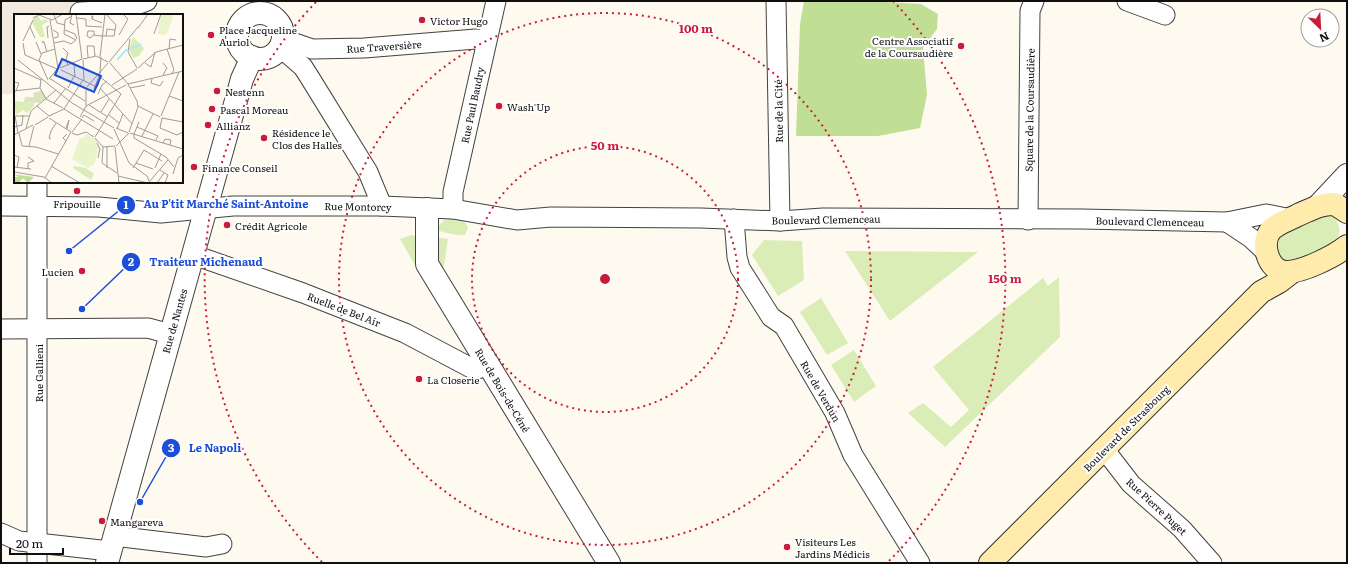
<svg xmlns="http://www.w3.org/2000/svg" width="1348" height="564" font-family="Literata,serif">
<rect width="100%" height="100%" fill="#fffaf0"/>
<g fill="#daedb6">
<path d="M 1323,214 L 1332,215 C 1348,233 1336,243 1319,251 C 1308,256 1282,271 1277,251 C 1275,245 1277,238 1282,234 C 1293,225 1310,220 1323,214 Z"/>
<path d="M 450,218 L 464,221 L 468,227 L 465,235 C 455,236 445,232 435,230 L 444,220 Z"/>
<path d="M 411,235 L 419,237 L 418,271 L 400,239 Z"/>
<path d="M 435,237 L 448,239 L 443,272 L 435,261 Z"/>
<path d="M 764,240 L 802,241 L 804,280 L 778,296 L 752,255 Z"/>
<path d="M 845,251 L 978,252 L 890,321 Z"/>
<path d="M 1059,277 L 1060,337 L 945,447 L 908,413 L 923,403 L 951,427 L 969,410 L 933,367 L 1043,278 L 1048,286 Z"/>
<path d="M 821,298 L 848,343 L 827,355 L 800,312 Z"/>
<path d="M 854,350 L 876,386 L 854,402 L 831,365 Z"/>
</g>
<path fill="#c0df94" d="M 804,1 L 868,1 L 921,4 L 938,14 L 937,29 L 923,48 L 927,95 L 920,128 L 878,136 L 796,136 L 800,24 Z"/>
<path fill="#f1e9de" d="M 1,1 L 94,1 L 94,15 L 15,15 L 15,94 L 1,94 Z"/>
<g fill="none" stroke-linecap="round" stroke-linejoin="round">
<defs>
<g id="minor">
<path d="M 776,1 L 780,221"/>
<path d="M 1127,1 L 1165,15"/>
<path d="M 80,12 L 122,10 L 147,1"/>
<path d="M 283,39 L 312,49 L 364,48 L 476,39 L 486,40"/>
<path d="M 280,47 L 303,67 L 310,78 L 368,172 L 382,206"/>
<path d="M 37,182 L 37,563"/>
<path d="M 1,206 L 99,207 L 161,213 L 233,206 L 382,206 L 453,209 L 517,220 L 551,217 L 701,218 L 780,221 L 823,218 L 1081,219 L 1227,222"/>
<path d="M 453,209 L 453,192 L 496,1"/>
<path d="M 734,219 L 737,257 L 740,268 L 771,317 L 784,326 L 835,413 L 853,455 L 920,563"/>
<path d="M 1028,220 L 1030,11 L 1034,1"/>
<path d="M 1266,252 L 1251,238 L 1227,222 L 1266,214 L 1291,219"/>
<path d="M 194,255 L 303,293 L 405,333 L 475,370 L 488,365"/>
<path d="M 1,329 L 148,328 L 170,334"/>
<path d="M 1104,449 L 1131,484 L 1182,529 L 1212,563"/>
<path d="M 1,533 L 19,541 L 110,551"/>
<path d="M 114,536 L 206,547 L 222,544"/>
</g>
<g id="tertiary">
<circle cx="260" cy="36" r="23"/>
<path d="M 1318,206 L 1347,175"/>
<path d="M 427,209 L 427,264 L 609,563"/>
<path d="M 107,563 L 242,79 L 252,57"/>
</g>
<g id="secondary">
<path d="M 1347,212 L 1335,204 C 1321,203 1310,210 1298,215 C 1289,220 1278,223 1271,230 C 1260,243 1268,270 1285,272 C 1301,273 1335,256 1347,246"/>
<path d="M 990,563 L 1261,292 L 1279,282 L 1292,272"/>
</g>
</defs>
<use href="#minor" stroke="#424242" stroke-width="21"/>
<use href="#tertiary" stroke="#424242" stroke-width="24"/>
<use href="#secondary" stroke="#313131" stroke-width="24"/>
<use href="#minor" stroke="#fff" stroke-width="19"/>
<use href="#tertiary" stroke="#fff" stroke-width="22"/>
<use href="#secondary" stroke="#ffebab" stroke-width="22"/>
</g>
<g fill="none" stroke="#ca1b3a" stroke-width="2" stroke-dasharray="2 4">
<circle cx="605" cy="279" r="133"/>
<circle cx="605" cy="279" r="266"/>
<path d="M322 562A400 400 0 0 1 317 1M893 1A400 400 0 0 1 888 562"/>
</g>
<g fill="#ca1b3a" stroke="#fff" stroke-width="1.5">
<circle cx="422" cy="20" r="4"/>
<circle cx="211" cy="35" r="4"/>
<circle cx="961" cy="46" r="4"/>
<circle cx="217" cy="91" r="4"/>
<circle cx="499" cy="106" r="4"/>
<circle cx="212" cy="109" r="4"/>
<circle cx="208" cy="125" r="4"/>
<circle cx="264" cy="138" r="4"/>
<circle cx="194" cy="167" r="4"/>
<circle cx="77" cy="191" r="4"/>
<circle cx="227" cy="225" r="4"/>
<circle cx="82" cy="271" r="4"/>
<circle cx="419" cy="379" r="4"/>
<circle cx="102" cy="521" r="4"/>
<circle cx="787" cy="547" r="4"/>
</g>
<g text-anchor="middle" dominant-baseline="central" stroke-width="4" stroke-linejoin="round" paint-order="stroke">
<g font-size="10" fill="#0f0f0f" stroke="#fff" text-anchor="start">
<text x="430" y="20">Victor Hugo</text>
<text x="219" y="29">Place Jacqueline<tspan x="219" dy="12">Auriol</tspan></text>
<text x="953" y="40" text-anchor="end">Centre Associatif<tspan x="953" dy="12">de la Coursaudière</tspan></text>
<text x="225" y="91">Nestenn</text>
<text x="507" y="106">Wash'Up</text>
<text x="220" y="109">Pascal Moreau</text>
<text x="216" y="125">Allianz</text>
<text x="272" y="132">Résidence le<tspan x="272" dy="12">Clos des Halles</tspan></text>
<text x="202" y="167">Finance Conseil</text>
<text x="77" y="203" text-anchor="middle">Fripouille</text>
<text x="235" y="225">Crédit Agricole</text>
<text x="74" y="271" text-anchor="end">Lucien</text>
<text x="427" y="379">La Closerie</text>
<text x="110" y="521">Mangareva</text>
<text x="795" y="541">Visiteurs Les<tspan x="795" dy="12">Jardins Médicis</tspan></text>
</g>
<g font-size="10" fill="#0f0f0f" stroke="#fff">
<text transform="translate(384 46) rotate(-4)">Rue Traversière</text>
<text transform="translate(472 105) rotate(-78)">Rue Paul Baudry</text>
<text transform="translate(1029 110) rotate(-89)">Square de la Coursaudière</text>
<text transform="translate(778 111) rotate(-91)">Rue de la Cité</text>
<text transform="translate(358 206) rotate(1)">Rue Montorcy</text>
<text transform="translate(826 219) rotate(-1)">Boulevard Clemenceau</text>
<text transform="translate(1150 221) rotate(1)">Boulevard Clemenceau</text>
<text transform="translate(344 309) rotate(21)">Ruelle de Bel Air</text>
<text transform="translate(174 321) rotate(-74)">Rue de Nantes</text>
<text transform="translate(38 373) rotate(-90)">Rue Gallieni</text>
<text transform="translate(503 390) rotate(59)">Rue de Bois-de-Céné</text>
<text transform="translate(821 391) rotate(60)">Rue de Verdun</text>
<text transform="translate(1126 428) rotate(-45)">Boulevard de Strasbourg</text>
<text transform="translate(1157 506) rotate(43)">Rue Pierre Puget</text>
</g>
</g>
<g transform="translate(14 14)">
<rect width="169" height="169" fill="#fffaf0"/>
<path d="M 24,2 L 27,7 L 31,5 L 35,7 L 28,11 L 31,23 L 26,23 L 18,9 L 20,4 ZM 119,23 L 130,34 L 125,42 L 119,44 L 115,36 ZM 0,87 L 20,89 L 20,92 L 13,99 L 9,96 L 2,101 ZM 60,152 L 72,154 L 80,160 L 77,166 L 59,154 Z" fill="#daedb6"/>
<path d="M 0,160 L 5,161 L 20,163 L 14,169 L 9,164 L 5,169 L 0,169 L 0,163 L 4,163 Z" fill="#c0df94"/>
<path d="M 28,76 L 32,84 L 25,89 L 10,88 L 11,83 L 20,83 L 19,79 Z" fill="#dce4bf"/>
<path d="M 152,0 L 160,0 L 152,21 L 144,20 L 146,2 ZM 72,120 L 83,126 L 85,135 L 80,150 L 74,154 L 58,145 L 66,124 L 70,124 Z" fill="#eaf3c9"/>
<path fill="none" stroke="#b0e9fb" stroke-width="2" d="M 116,35 L 127,30M 103,46 L 113,35"/>
<path fill="none" stroke="#9f9c96" stroke-width="1" d="M 58,0 L 56,9 L 60,11M 62,0 L 68,45M 40,1 L 43,9 L 51,11M 58,2 L 51,6 L 50,20 L 62,26M 19,4 L 25,1 L 38,6 L 49,0M 63,4 L 72,5 L 72,12 L 88,13M 78,5 L 78,2 L 79,2 L 78,5 L 88,9M 36,6 L 44,54M 16,13 L 21,24M 124,14 L 134,0M 39,16 L 44,19 L 44,23 L 40,24M 51,16 L 61,20 L 63,25M 140,20 L 147,0M 80,21 L 80,17 L 74,17 L 73,22 L 76,24 L 80,21 L 87,22M 105,21 L 114,5 L 109,0M 87,22 L 100,22 L 102,11 L 92,0M 92,22 L 93,15 L 101,16M 34,24 L 33,13 L 35,12M 116,25 L 114,38 L 123,54M 9,27 L 19,6M 22,28 L 27,40M 30,28 L 28,28 L 30,28 L 32,35 L 33,37M 9,29 L 11,41M 40,29 L 50,27 L 57,30 L 62,26M 49,34 L 54,39 L 52,45 L 54,51M 153,35 L 160,56 L 158,59M 155,35 L 156,25 L 162,26M 11,41 L 43,55M 74,43 L 73,32 L 80,32 L 81,42M 86,43 L 91,0M 69,45 L 82,42 L 94,48M 4,46 L 58,89 L 100,114M 69,46 L 70,67M 95,48 L 124,13M 60,49 L 61,63M 96,49 L 114,70 L 123,87 L 124,93 L 115,118M 131,49 L 137,53 L 141,38M 149,49 L 153,54 L 149,61M 0,54 L 27,66M 46,54 L 68,45M 124,54 L 142,38 L 169,31M 47,56 L 83,73 L 85,69M 86,58 L 87,43M 35,64 L 71,87M 27,65 L 26,74 L 32,85M 35,65 L 43,55M 138,65 L 137,69 L 146,72 L 149,67M 34,66 L 25,46 L 28,39 L 41,35M 0,68 L 5,69 L 2,77M 114,70 L 169,57M 98,71 L 123,55M 73,73 L 94,49M 54,74 L 60,62M 86,74 L 118,110M 116,74 L 131,71M 80,75 L 87,57M 0,77 L 26,74M 84,80 L 88,71 L 93,67M 155,82 L 169,87M 32,85 L 49,94M 40,89 L 52,74M 75,91 L 94,103M 23,92 L 35,102M 72,92 L 72,75M 124,92 L 146,103M 50,95 L 99,125M 50,95 L 69,66M 87,98 L 95,85M 95,101 L 105,109M 0,102 L 15,102M 1,102 L 4,119M 35,102 L 50,95M 147,102 L 165,58M 66,103 L 72,92 L 112,71M 35,104 L 57,118M 68,104 L 70,101 L 80,107M 148,104 L 146,114 L 163,121 L 169,118M 148,104 L 169,108M 21,111 L 34,103M 0,113 L 8,111 L 9,101M 123,113 L 144,122 L 142,126M 12,114 L 17,97 L 42,76M 52,114 L 55,106 L 53,115M 102,114 L 114,119M 100,115 L 115,149 L 133,162 L 136,169M 103,115 L 109,100M 58,118 L 68,105M 5,119 L 8,132 L 22,133 L 44,140M 58,119 L 63,121 L 72,118 L 80,123M 116,119 L 169,135M 120,120 L 120,124 L 152,143 L 160,153M 120,120 L 125,108M 0,121 L 19,111M 51,122 L 53,120 L 49,124 L 52,127M 128,122 L 139,100M 81,123 L 107,80 L 84,61M 81,124 L 89,133 L 101,132M 37,125 L 35,124 L 37,117 L 42,109M 83,129 L 86,135 L 84,144M 149,129 L 151,125 L 157,126 L 156,131M 15,132 L 20,112M 102,132 L 115,119M 89,133 L 88,149 L 103,159M 93,133 L 93,154M 101,133 L 105,169M 0,141 L 5,143 L 3,154M 122,149 L 139,155M 37,152 L 66,169M 0,153 L 17,155M 119,154 L 130,136 L 148,147M 141,154 L 147,140M 14,155 L 14,149 L 20,147 L 14,143M 146,156 L 154,161 L 151,169M 0,158 L 30,163 L 38,169M 159,160 L 164,144 L 169,141M 104,162 L 134,169M 31,164 L 57,118M 136,167 L 154,146M 143,169 L 150,159"/>
<path fill="#1d4ed8" fill-opacity="0.15" stroke="#1d4ed8" stroke-width="2" d="M 48,45 L 87,62 L 80,78 L 41,61 Z"/>
<rect width="169" height="169" fill="none" stroke="#0f0f0f" stroke-width="2"/>
</g>
<circle cx="605" cy="279" r="6" fill="#ca1b3a" stroke="#fff" stroke-width="2"/>
<g font-size="12" text-anchor="middle" font-weight="bold" fill="#ca1b3a" stroke="#fff" stroke-width="4" stroke-linejoin="round" paint-order="stroke">
<text x="696" y="33">100 m</text>
<text x="605" y="150">50 m</text>
<text x="1005" y="283">150 m</text>
</g>
<path fill="none" stroke="#1d4ed8" stroke-width="1.5" d="M69 251L126 205M82 309L131 262M140 502L171 448"/>
<g fill="#1d4ed8" stroke="#fff" stroke-width="1.5">
<circle cx="69" cy="251" r="4"/>
<circle cx="82" cy="309" r="4"/>
<circle cx="140" cy="502" r="4"/>
<circle cx="126" cy="205" r="10"/>
<circle cx="131" cy="262" r="10"/>
<circle cx="171" cy="448" r="10"/>
</g>
<g font-size="12" text-anchor="middle" font-weight="bold" fill="#fff">
<text x="126" y="209">1</text>
<text x="131" y="266">2</text>
<text x="171" y="452">3</text>
</g>
<g font-size="11" text-anchor="middle" font-weight="bold" fill="#1d4ed8" stroke="#fff" stroke-width="4" stroke-linejoin="round" paint-order="stroke">
<text x="226" y="208">Au P'tit Marché Saint-Antoine</text>
<text x="206" y="266">Traiteur Michenaud</text>
<text x="215" y="452">Le Napoli</text>
</g>
<rect width="1348" height="564" fill="none" stroke="#0f0f0f" stroke-width="4"/>
<g transform="translate(1320 28) rotate(156)"><circle r="19" fill="#ffffff" stroke="#9f9f9f"/>
<path d="M0-3L7 15L0 10L-7 15Z" fill="#ca1b3a"/>
<text y="-6" font-size="11" font-weight="bold" text-anchor="middle" fill="#0f0f0f">N</text>
</g>
<path d="M10 548v6h53v-6" fill="none" stroke="#0f0f0f" stroke-width="2"/>
<text x="16" y="548" font-size="12" fill="#0f0f0f" stroke="#ffffff" stroke-width="3" paint-order="stroke">20 m</text>
</svg>
